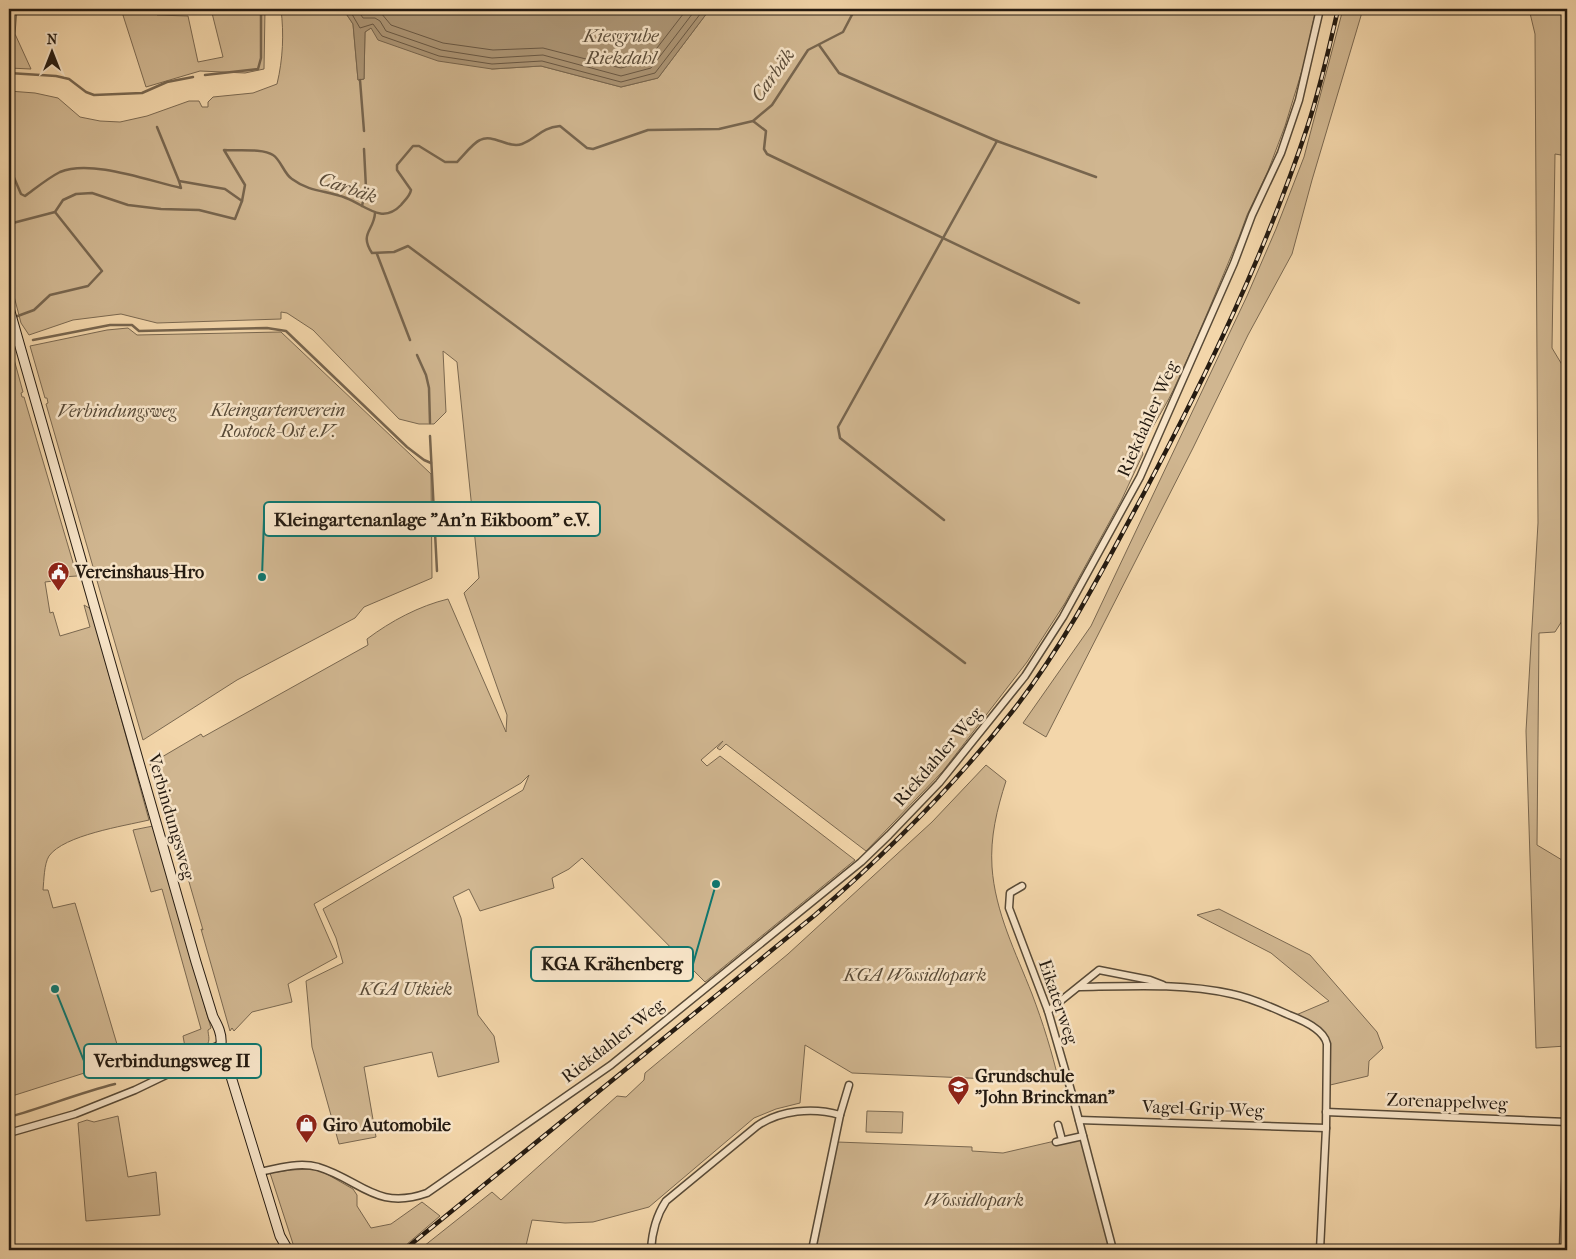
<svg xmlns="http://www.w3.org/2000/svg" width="1576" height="1259" font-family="'IM FELL French Canon',serif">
<rect width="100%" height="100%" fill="#f3d6aa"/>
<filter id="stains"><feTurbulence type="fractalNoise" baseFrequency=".004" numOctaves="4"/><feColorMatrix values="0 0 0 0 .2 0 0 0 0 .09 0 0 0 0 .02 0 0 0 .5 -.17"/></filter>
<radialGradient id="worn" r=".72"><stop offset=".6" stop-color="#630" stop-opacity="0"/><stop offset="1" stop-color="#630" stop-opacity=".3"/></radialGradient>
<g fill="#d0b690" stroke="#7a6850">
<path d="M 9,9 L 17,9 L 15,34 L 31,69 L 9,68 Z"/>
<path d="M 121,9 L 152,9 L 157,15 L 188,16 L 198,62 L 223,57 L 211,9 L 265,9 L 264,69 L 245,73 L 200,71 L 146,87 Z"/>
<path d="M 281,9 L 343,9 L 353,24 L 358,80 L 364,79 L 365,32 L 371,28 L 492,69 L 541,66 L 621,87 L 658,78 L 710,9 L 1316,9 L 1304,64 L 1285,126 L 1268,171 L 1247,215 L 1239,237 C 1219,285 1199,334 1177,382 C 1167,405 1152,426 1141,449 L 1143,454 L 1121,501 L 1065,603 L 1027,662 L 943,771 L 866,851 L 726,744 L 720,750 L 717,748 L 723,741 L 701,760 L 707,766 L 720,756 L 855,860 L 705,982 L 582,858 L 569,869 L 552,878 L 554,888 L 480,911 L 469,889 L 453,897 L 461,918 L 478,1015 L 494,1036 L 499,1062 L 438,1077 L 432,1052 L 364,1067 L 376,1137 L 339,1144 L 312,1047 L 306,981 L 343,963 L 336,938 L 323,909 L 523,790 L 529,775 L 521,783 L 314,904 L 337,957 L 288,984 L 292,1002 L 252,1012 L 234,1031 L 232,1028 L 230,1031 L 201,929 L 203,930 L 187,875 L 183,875 L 150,764 L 201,734 L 203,737 L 368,645 L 367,639 C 391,621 419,606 448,599 L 506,732 L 507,715 L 464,593 L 479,578 L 457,362 L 443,351 L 446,412 L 434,424 L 419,424 L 399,419 L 313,330 L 287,313 L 281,312 L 281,319 L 157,323 L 121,314 L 73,320 L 29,335 L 21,323 L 9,277 L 9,91 L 35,93 L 58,98 L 80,117 L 100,121 L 120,122 L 147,116 L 189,101 L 199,101 L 202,107 L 208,107 L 208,102 L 213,97 L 253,93 L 277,84 C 283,59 284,34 281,9 Z"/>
<path d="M 1343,9 L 1363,9 L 1312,180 L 1292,254 L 1248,335 L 1193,448 L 1046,737 L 1023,723 L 1091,626 L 1247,296 L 1276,229 L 1304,157 Z"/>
<path d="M 1529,9 L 1567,9 L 1567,156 L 1555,154 L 1552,348 L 1567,373 L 1567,613 L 1555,632 L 1539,633 L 1537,845 L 1567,863 L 1567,976 L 1563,980 L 1566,1046 L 1536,1048 L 1526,731 L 1538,523 L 1535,34 Z"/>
<path d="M 128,328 L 137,335 L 281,332 L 431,474 L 432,578 L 364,607 L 355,618 L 237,680 L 143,740 L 46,404 L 48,403 L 47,398 L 45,398 L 30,346 L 107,330 Z"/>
<path d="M 9,341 L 23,392 L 21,393 L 22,397 L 24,397 L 77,576 L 62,577 L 62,580 L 45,582 L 50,613 L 53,612 L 60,636 L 90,627 L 84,605 L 91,609 L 149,820 C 124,826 64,835 49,856 C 44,864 44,880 43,890 L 48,890 L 53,908 L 75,903 L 122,1061 L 9,1097 Z"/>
<path d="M 986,765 L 1006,781 C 997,809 990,837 992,867 C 995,912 1016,953 1032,994 C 1043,1023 1052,1052 1059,1082 L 852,1073 L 805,1045 L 800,1103 L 776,1109 L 754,1118 L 649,1207 L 593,1222 L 565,1223 L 532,1220 L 525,1250 L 419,1250 L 492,1192 L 501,1200 L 617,1096 L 626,1097 L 644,1080 L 645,1073 L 788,954 L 932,822 Z"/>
<path d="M 153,826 L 211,1028 L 208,1030 C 208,1034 210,1039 208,1043 C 202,1050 191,1053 185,1047 L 183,1036 L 201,1029 L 162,889 L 151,892 L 133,830 Z"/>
<path d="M 1219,909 L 1310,955 L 1377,1032 L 1383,1048 L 1369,1061 L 1368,1076 L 1326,1086 L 1326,1039 L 1296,1015 L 1329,1001 L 1271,953 L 1197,915 Z"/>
<path d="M 867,1111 L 903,1112 L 902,1133 L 866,1132 Z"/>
<path d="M 118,1116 L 128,1177 L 156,1172 L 160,1215 L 86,1221 L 78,1123 L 87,1120 L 94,1122 Z"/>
<path d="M 1081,1135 L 1111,1250 L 814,1250 L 837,1142 L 972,1147 L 972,1151 L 1003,1153 Z"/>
<path d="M 313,1169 L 325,1173 L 353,1189 L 357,1195 L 357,1206 L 371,1228 L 391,1224 L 422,1202 L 440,1216 L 400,1250 L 295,1250 L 270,1173 L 290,1170 Z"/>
</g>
<path fill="#ad9676" stroke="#77654e" d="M 343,9 L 710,9 L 658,78 L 621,87 L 541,66 L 492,69 L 438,61 L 378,40 L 371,28 L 365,32 L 364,79 L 358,80 L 353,24 Z"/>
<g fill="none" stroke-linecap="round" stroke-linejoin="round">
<g stroke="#695844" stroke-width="1">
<path d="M 349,9 L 360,28 L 373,24 L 382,36 L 439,56 L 492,64 L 542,61 L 621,82 L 655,73 L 704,9"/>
<path d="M 357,9 L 363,18 L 375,18 L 380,21 L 386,31 L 441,50 L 492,58 L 543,55 L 621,76 L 651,68 L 696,9"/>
<path d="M 366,9 L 381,13 L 391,25 L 443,43 L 493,50 L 543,48 L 621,68 L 647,61 L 687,9"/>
</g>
<g stroke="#77654e" stroke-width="2.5">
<path d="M 819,45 L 839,73 L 997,141 L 838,427 L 840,438 L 944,520"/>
<path d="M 9,73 L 56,76 L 69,79 L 86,92 L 94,95 L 142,93 L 167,82 L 193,77"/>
<path d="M 205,75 L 258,69 L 261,58 L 261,9"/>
<path d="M 360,80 L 364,131"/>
<path d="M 753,121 L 766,131 L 764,149 L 767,154 L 1079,303"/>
<path d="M 157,127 L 179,181 L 225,189 L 242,201"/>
<path d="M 997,141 L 1096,177"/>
<path d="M 9,166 L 21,194 L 25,196 C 36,188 48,178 60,172 C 91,159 149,181 181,188 L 179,181"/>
<path d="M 362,206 L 366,188 L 364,149"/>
<path d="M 375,213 C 374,231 359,233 372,253 L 394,252 L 408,246 L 657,431 L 965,663"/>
<path d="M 9,224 L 55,212 L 63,200 L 76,194 L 92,193 L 128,205 L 161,209 L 199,210 L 235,219 L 242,201 L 245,185 L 224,150 C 237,151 263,148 273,155 C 281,160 284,174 292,179 C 311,193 326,190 346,198 C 365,205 382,225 401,205 C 405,200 410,196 411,190 L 397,170 L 397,165 L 413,146 L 419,146 L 445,162 L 457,162 C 463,156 473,143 480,140 C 493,133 508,149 522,144 C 538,138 540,128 560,126 L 587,148 L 593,149 L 648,130 L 719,129 L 753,121 L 772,105 L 808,50 L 843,32 L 855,9"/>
<path d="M 377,254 L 410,340"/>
<path d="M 15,317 L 34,310 L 50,295 L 88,286 L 102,271 L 55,212"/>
<path d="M 33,340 L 110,325 L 132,325 L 139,331 L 267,328 L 286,331 L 407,447 L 424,460 L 431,463"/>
<path d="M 417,355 L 426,375 L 429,388 L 430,423"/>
<path d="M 430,436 L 437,571"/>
<path d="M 9,1117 C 45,1107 79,1093 115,1084"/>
</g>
<defs>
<g id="minor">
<path d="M 1022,886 L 1010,893 L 1009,908 L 1048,1011 L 1072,1094 L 1113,1250"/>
<path d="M 1080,987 C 1131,986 1183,983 1232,994 C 1252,998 1271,1007 1289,1015 C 1302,1020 1324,1029 1327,1044 L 1326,1128 L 1320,1250"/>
<path d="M 1048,1011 L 1099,970 L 1150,980 L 1163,985"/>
<path d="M 189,1064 L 192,1058 L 221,1044"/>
<path d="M 1051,1100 L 1072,1094"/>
<path d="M 1326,1112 L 1567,1122"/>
<path d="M 1079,1120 L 1326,1128"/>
<path d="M 1058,1125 L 1062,1140"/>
<path d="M 9,1133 L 75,1114 L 135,1090 L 189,1064 L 195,1066 L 224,1053"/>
<path d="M 1056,1142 L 1083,1136"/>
<path d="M 260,1172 C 278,1168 299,1162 318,1167 C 361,1180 376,1211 427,1193 L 611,1065 L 861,862 L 889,835 L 939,783 L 1025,676 L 1063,617 L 1140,477 L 1234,263 L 1252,215 L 1281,153 L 1299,100 L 1320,9"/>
<path d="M 651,1250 C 652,1232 656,1216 666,1201 L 757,1126 C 780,1110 813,1107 840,1115"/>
<path d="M 812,1250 L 840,1115 L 849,1085"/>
<path d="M 1563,1250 L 1567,1133"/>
</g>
<path id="secondary" d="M 9,308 L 196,962 L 213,1017 C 218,1026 222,1034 221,1044 L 280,1236 L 288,1250"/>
</defs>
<use href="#minor" stroke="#584a37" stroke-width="9"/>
<use href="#secondary" stroke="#251b11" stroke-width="11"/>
<use href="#minor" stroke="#f7e4c8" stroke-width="6"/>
<use href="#secondary" stroke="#f7e4c8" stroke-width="9"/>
<defs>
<path id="rail" d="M 404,1250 L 815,915 C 888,852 955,785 1015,708 C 1066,642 1104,567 1144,493 C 1206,376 1265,254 1307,128 C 1320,89 1329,49 1338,9"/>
</defs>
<use href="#rail" stroke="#251b11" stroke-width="4.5"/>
<use href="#rail" stroke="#f7e4c8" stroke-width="2.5" stroke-dasharray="8" stroke-linecap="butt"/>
</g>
<defs>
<symbol id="civic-pin" viewBox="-11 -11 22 30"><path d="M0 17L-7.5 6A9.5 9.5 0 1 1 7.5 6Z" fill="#8f2418" stroke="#f7e4c8"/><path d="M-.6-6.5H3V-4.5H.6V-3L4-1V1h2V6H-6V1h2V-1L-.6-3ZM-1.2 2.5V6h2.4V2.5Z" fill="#fff"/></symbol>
<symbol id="school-pin" viewBox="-11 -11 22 30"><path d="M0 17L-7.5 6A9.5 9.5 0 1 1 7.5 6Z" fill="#8f2418" stroke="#f7e4c8"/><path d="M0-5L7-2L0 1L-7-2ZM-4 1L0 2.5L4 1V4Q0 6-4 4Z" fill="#fff"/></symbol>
<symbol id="shop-pin" viewBox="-11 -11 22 30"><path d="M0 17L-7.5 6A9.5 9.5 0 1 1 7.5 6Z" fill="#8f2418" stroke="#f7e4c8"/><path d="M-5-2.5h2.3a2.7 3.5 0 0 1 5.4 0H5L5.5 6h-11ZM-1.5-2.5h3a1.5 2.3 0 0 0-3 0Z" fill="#fff"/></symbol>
</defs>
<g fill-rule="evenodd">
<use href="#civic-pin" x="46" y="560" width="25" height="34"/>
<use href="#school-pin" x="946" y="1074" width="25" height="34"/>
<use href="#shop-pin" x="294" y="1112" width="25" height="34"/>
</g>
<g text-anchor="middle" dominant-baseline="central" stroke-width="5" stroke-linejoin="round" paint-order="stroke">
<g font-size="18" font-style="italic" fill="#584a37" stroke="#f7e4c8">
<text x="278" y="410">Kleingartenverein<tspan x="278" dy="21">Rostock-Ost e.V.</tspan></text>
<text x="117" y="411">Verbindungsweg</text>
<text x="915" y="975">KGA Wossidlopark</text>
<text x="406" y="989">KGA Utkiek</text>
<text x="974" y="1200">Wossidlopark</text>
</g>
<g font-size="18" fill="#251b11" stroke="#f7e4c8">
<text transform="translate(1148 419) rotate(-66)">Riekdahler Weg</text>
<text transform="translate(938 757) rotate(-49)">Riekdahler Weg</text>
<text transform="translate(171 817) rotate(74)">Verbindungsweg</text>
<text transform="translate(1058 1002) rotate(71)">Eikaterweg</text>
<text transform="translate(613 1041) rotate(-38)">Riekdahler Weg</text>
<text transform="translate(1447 1102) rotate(2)">Zorenappelweg</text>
<text transform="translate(1203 1109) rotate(2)">Vagel-Grip-Weg</text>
</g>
<g font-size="18" font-weight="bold" fill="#251b11" stroke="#f7e4c8" text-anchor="start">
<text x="75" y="572">Vereinshaus-Hro</text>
<text x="975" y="1076">Grundschule<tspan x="975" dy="21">"John Brinckman"</tspan></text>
<text x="323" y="1125">Giro Automobile</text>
</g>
<g font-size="19" font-style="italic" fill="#5b4c39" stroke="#f7e4c8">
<text x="621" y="36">Kiesgrube<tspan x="621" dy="22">Riekdahl</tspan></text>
<text transform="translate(773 75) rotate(-54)">Carbäk</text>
<text transform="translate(348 188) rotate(19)">Carbäk</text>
</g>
</g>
<path fill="none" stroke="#0f766e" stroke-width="2" d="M262 577L264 519M716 884L693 964M55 989L84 1061"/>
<g fill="#0f766e" stroke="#f7e4c8" stroke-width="2">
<circle cx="262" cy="577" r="5"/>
<circle cx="716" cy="884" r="5"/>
<circle cx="55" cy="989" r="5"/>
</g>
<g fill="#f7e4c8" stroke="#0f766e" stroke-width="2">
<rect x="264" y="502" width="336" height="34" rx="5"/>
<rect x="531" y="947" width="162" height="34" rx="5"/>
<rect x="84" y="1044" width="177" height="34" rx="5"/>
</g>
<g font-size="19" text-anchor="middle" font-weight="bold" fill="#251b11">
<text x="432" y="526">Kleingartenanlage "An'n Eikboom" e.V.</text>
<text x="612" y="970">KGA Krähenberg</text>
<text x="172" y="1067">Verbindungsweg II</text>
</g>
<rect width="1576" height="1259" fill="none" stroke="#f3d6aa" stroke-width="30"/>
<rect x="10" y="10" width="1556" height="1239" fill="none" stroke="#251b11" stroke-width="2.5"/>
<rect x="15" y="15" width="1546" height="1229" fill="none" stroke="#251b11"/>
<g transform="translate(52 52)" stroke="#f7e4c8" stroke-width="4" paint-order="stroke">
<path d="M0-4L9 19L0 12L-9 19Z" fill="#251b11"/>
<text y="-8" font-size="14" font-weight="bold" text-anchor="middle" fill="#251b11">N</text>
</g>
<rect width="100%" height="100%" filter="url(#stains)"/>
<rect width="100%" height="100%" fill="url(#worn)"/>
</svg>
